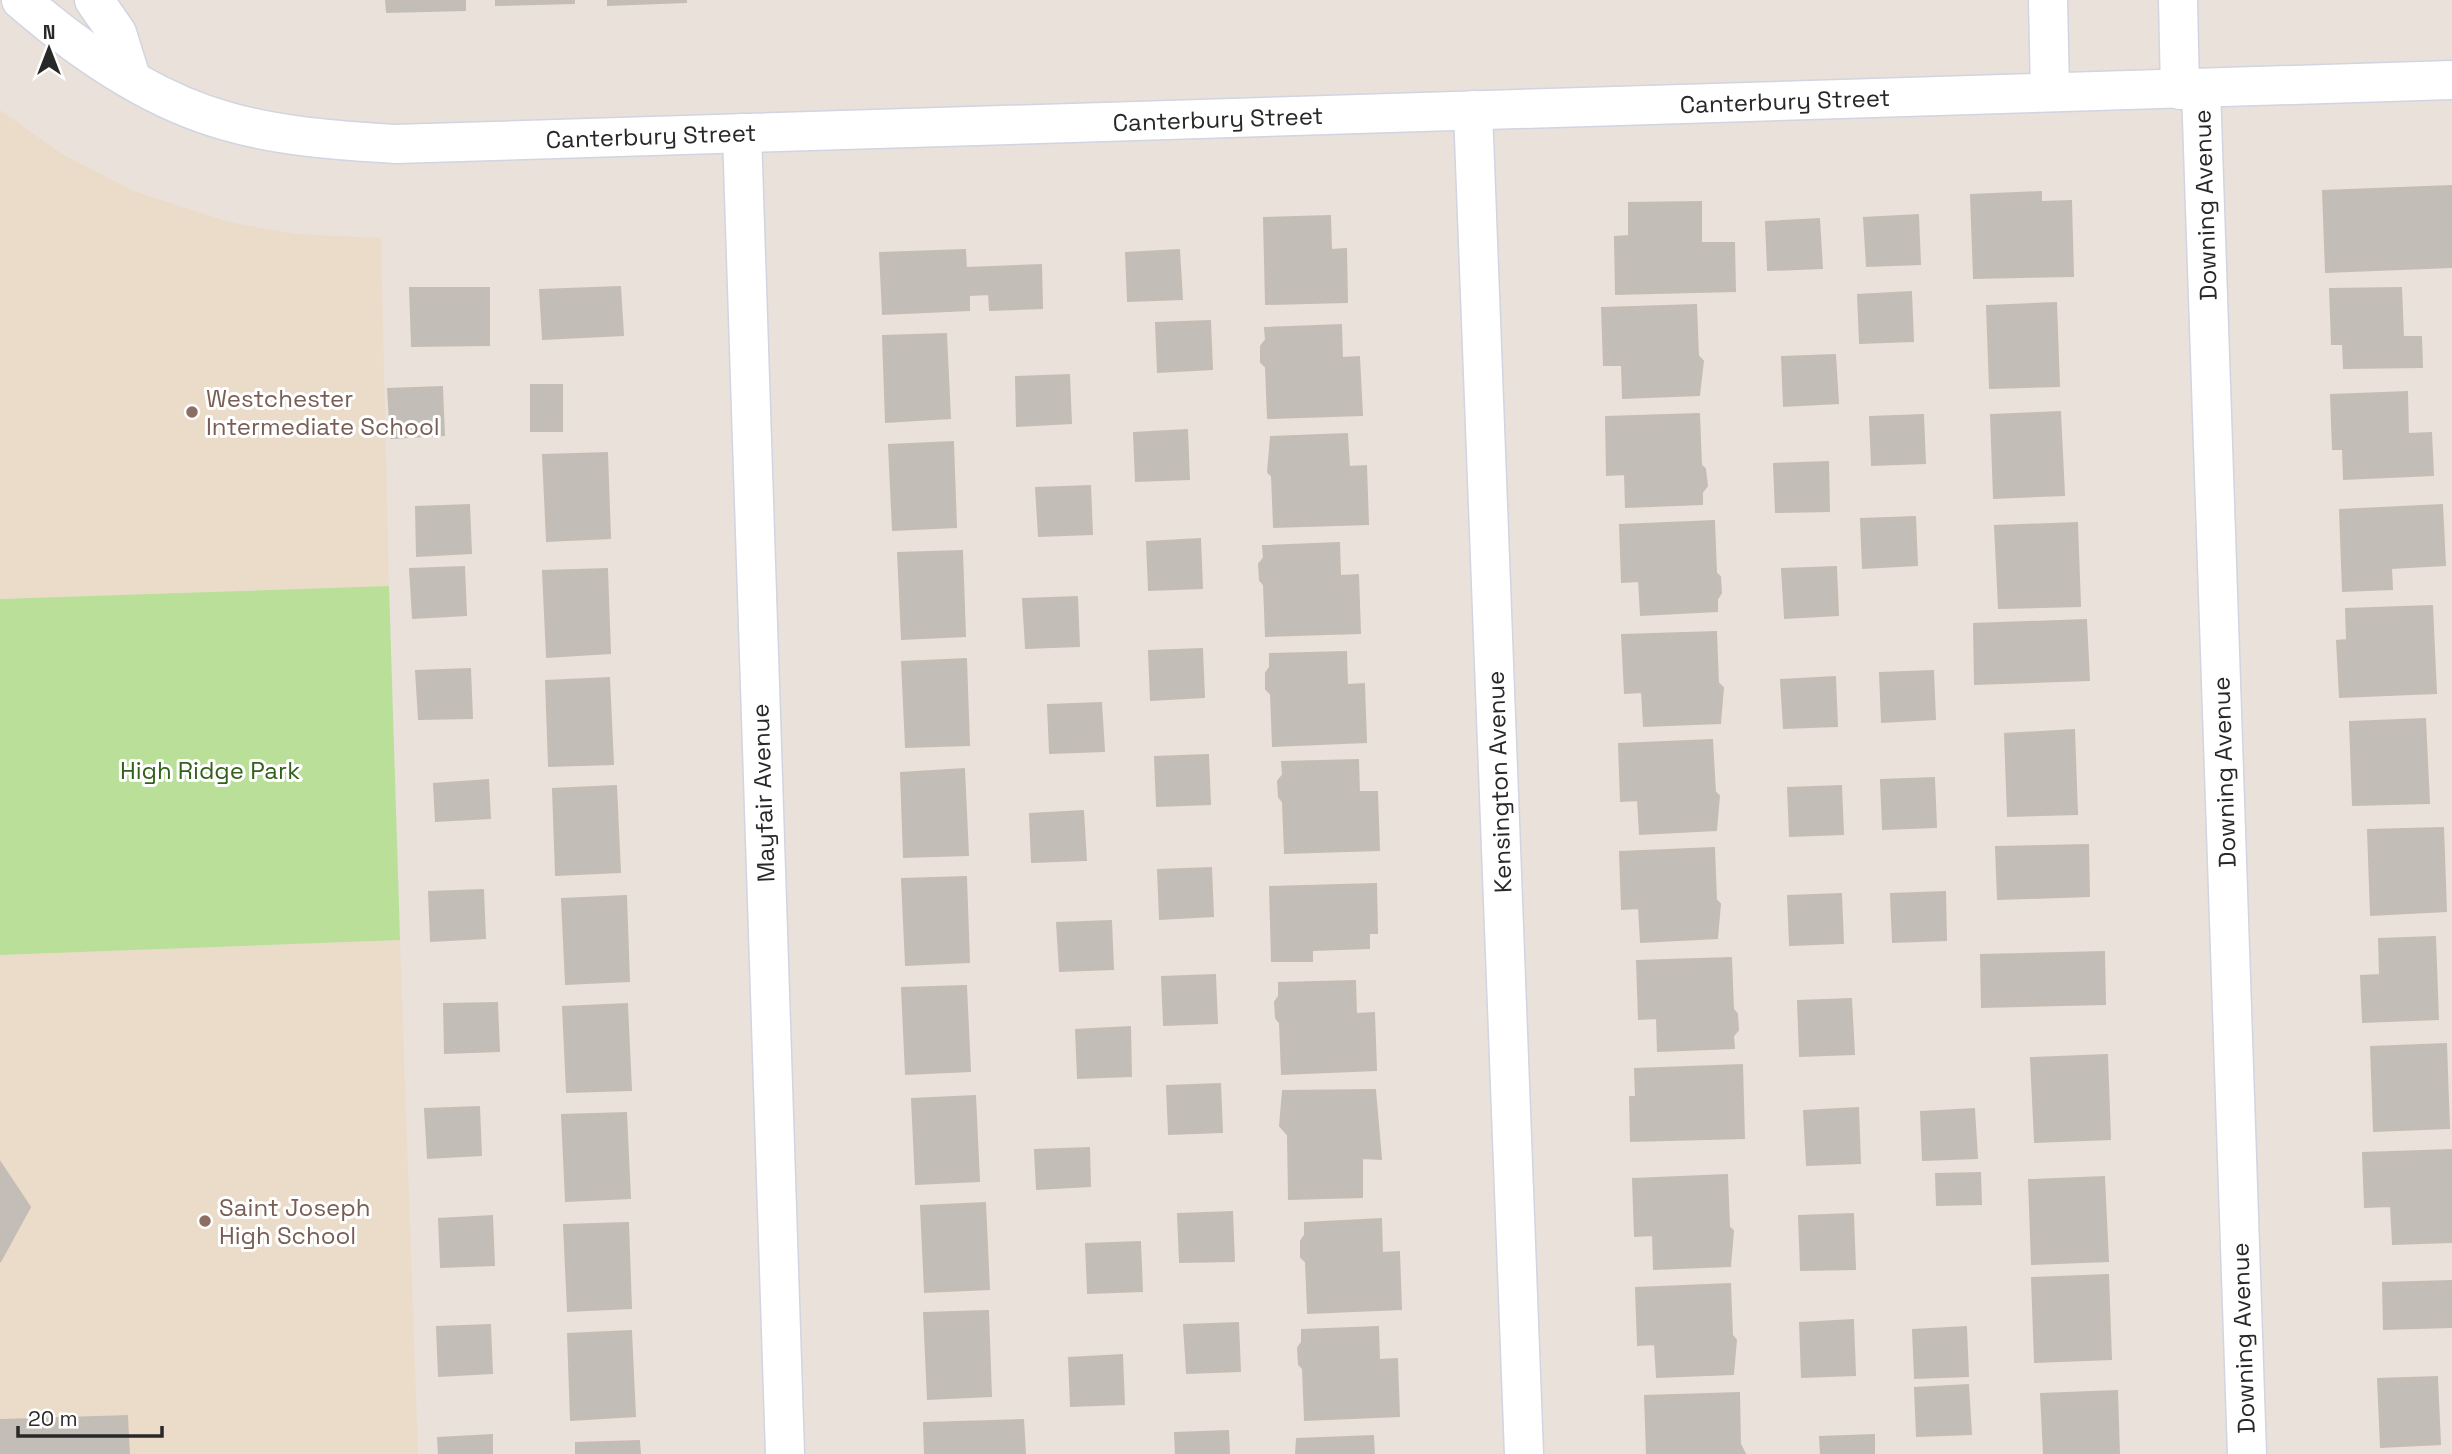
<svg xmlns="http://www.w3.org/2000/svg" width="2452" height="1454" font-family="'Space Grotesk',sans-serif">
<rect width="100%" height="100%" fill="#eae1da"/>
<g fill="#ebdcca">
<path d="M 0,110 L 62,154 L 134,191 L 229,222 L 296,234 L 381,238 L 389,586 L 0,599 Z"/>
<path d="M 400,940 L 418,1454 L 0,1454 L 0,955 Z"/>
</g>
<path fill="#b9df99" d="M 389,586 L 400,940 L 0,955 L 0,599 Z"/>
<g fill="#c2bdb6" stroke="#c5bdb4" stroke-width="2">
<path d="M 386,0 L 465,0 L 465,10 L 387,12 Z"/>
<path d="M 496,0 L 574,0 L 574,3 L 496,5 Z"/>
<path d="M 608,0 L 686,0 L 686,2 L 608,5 Z"/>
<path d="M 2452,186 L 2452,267 L 2326,272 L 2323,191 Z"/>
<path d="M 2041,192 L 2041,202 L 2071,201 L 2073,276 L 1974,278 L 1971,195 Z"/>
<path d="M 1701,202 L 1701,243 L 1734,243 L 1735,291 L 1616,294 L 1615,237 L 1629,236 L 1629,203 Z"/>
<path d="M 1918,215 L 1920,264 L 1867,266 L 1864,218 Z"/>
<path d="M 1330,216 L 1331,250 L 1346,249 L 1347,302 L 1266,304 L 1264,218 Z"/>
<path d="M 1819,219 L 1822,268 L 1768,270 L 1766,222 Z"/>
<path d="M 965,250 L 966,268 L 1041,265 L 1042,308 L 990,310 L 989,294 L 969,295 L 969,310 L 883,314 L 880,253 Z"/>
<path d="M 1179,250 L 1182,299 L 1128,301 L 1126,253 Z"/>
<path d="M 620,287 L 623,335 L 543,339 L 540,290 Z"/>
<path d="M 410,288 L 489,288 L 489,345 L 412,346 Z"/>
<path d="M 2401,288 L 2403,337 L 2421,337 L 2422,367 L 2344,368 L 2343,344 L 2332,344 L 2330,289 Z"/>
<path d="M 1911,292 L 1913,341 L 1860,343 L 1858,295 Z"/>
<path d="M 2056,303 L 2059,386 L 1990,388 L 1987,306 Z"/>
<path d="M 1696,305 L 1698,356 L 1703,361 L 1699,395 L 1623,398 L 1622,365 L 1604,365 L 1602,308 Z"/>
<path d="M 1210,321 L 1212,369 L 1158,372 L 1156,323 Z"/>
<path d="M 1341,325 L 1342,358 L 1359,357 L 1362,415 L 1268,418 L 1266,367 L 1261,362 L 1261,346 L 1266,340 L 1265,328 Z"/>
<path d="M 946,334 L 950,418 L 886,422 L 883,336 Z"/>
<path d="M 1835,355 L 1838,403 L 1784,406 L 1782,357 Z"/>
<path d="M 1069,375 L 1071,423 L 1017,426 L 1016,377 Z"/>
<rect x="531" y="385" width="31" height="46"/>
<path d="M 442,387 L 444,435 L 391,438 L 388,389 Z"/>
<path d="M 2407,392 L 2408,434 L 2431,433 L 2433,475 L 2344,479 L 2343,449 L 2333,449 L 2331,395 Z"/>
<path d="M 2060,412 L 2064,495 L 1994,498 L 1991,415 Z"/>
<path d="M 1699,414 L 1701,465 L 1705,469 L 1707,486 L 1702,492 L 1702,504 L 1626,507 L 1625,474 L 1607,475 L 1606,417 Z"/>
<path d="M 1923,415 L 1925,463 L 1872,465 L 1870,417 Z"/>
<path d="M 1187,430 L 1189,479 L 1136,481 L 1134,433 Z"/>
<path d="M 1347,434 L 1349,467 L 1366,466 L 1368,524 L 1274,527 L 1272,476 L 1268,472 L 1271,437 Z"/>
<path d="M 953,442 L 956,527 L 893,530 L 889,445 Z"/>
<path d="M 607,453 L 610,538 L 547,541 L 543,455 Z"/>
<path d="M 1828,462 L 1829,511 L 1776,512 L 1774,464 Z"/>
<path d="M 1090,486 L 1092,534 L 1039,536 L 1036,488 Z"/>
<path d="M 469,505 L 471,553 L 417,556 L 416,507 Z"/>
<path d="M 2442,505 L 2445,565 L 2391,568 L 2392,589 L 2343,591 L 2340,510 Z"/>
<path d="M 1915,517 L 1917,565 L 1863,568 L 1861,519 Z"/>
<path d="M 1714,521 L 1716,573 L 1720,577 L 1721,593 L 1717,599 L 1717,611 L 1641,615 L 1639,581 L 1622,582 L 1620,525 Z"/>
<path d="M 2077,523 L 2080,606 L 1999,608 L 1995,526 Z"/>
<path d="M 1200,539 L 1202,588 L 1149,590 L 1147,542 Z"/>
<path d="M 1339,543 L 1340,576 L 1358,575 L 1360,633 L 1266,636 L 1264,585 L 1260,580 L 1259,564 L 1264,558 L 1263,546 Z"/>
<path d="M 962,551 L 965,636 L 902,639 L 898,553 Z"/>
<path d="M 464,567 L 466,615 L 413,618 L 410,569 Z"/>
<path d="M 1836,567 L 1838,615 L 1785,618 L 1782,569 Z"/>
<path d="M 607,569 L 610,653 L 547,657 L 543,571 Z"/>
<path d="M 1077,597 L 1079,646 L 1026,648 L 1023,599 Z"/>
<path d="M 2432,606 L 2436,693 L 2340,697 L 2337,641 L 2347,640 L 2346,609 Z"/>
<path d="M 2086,620 L 2089,680 L 1975,684 L 1974,624 Z"/>
<path d="M 1716,632 L 1718,683 L 1723,688 L 1720,723 L 1644,726 L 1642,692 L 1625,693 L 1622,635 Z"/>
<path d="M 1202,649 L 1204,697 L 1151,700 L 1149,651 Z"/>
<path d="M 1346,652 L 1347,685 L 1364,684 L 1366,742 L 1273,746 L 1271,694 L 1266,689 L 1266,673 L 1270,667 L 1270,654 Z"/>
<path d="M 966,659 L 969,745 L 906,747 L 902,662 Z"/>
<path d="M 470,669 L 472,718 L 419,719 L 416,671 Z"/>
<path d="M 1933,671 L 1935,719 L 1882,722 L 1880,673 Z"/>
<path d="M 1835,677 L 1837,726 L 1784,728 L 1781,680 Z"/>
<path d="M 609,678 L 613,764 L 549,766 L 546,681 Z"/>
<path d="M 1101,703 L 1104,751 L 1050,753 L 1048,705 Z"/>
<path d="M 2425,719 L 2429,803 L 2353,805 L 2350,722 Z"/>
<path d="M 2074,730 L 2077,814 L 2008,816 L 2005,734 Z"/>
<path d="M 1712,740 L 1715,792 L 1719,796 L 1716,830 L 1640,834 L 1638,800 L 1621,801 L 1619,744 Z"/>
<path d="M 1208,755 L 1210,804 L 1157,806 L 1155,757 Z"/>
<path d="M 1358,760 L 1359,792 L 1377,792 L 1379,850 L 1285,853 L 1283,802 L 1279,797 L 1278,781 L 1283,775 L 1282,762 Z"/>
<path d="M 964,769 L 968,855 L 904,857 L 901,773 Z"/>
<path d="M 1934,778 L 1936,827 L 1883,829 L 1881,780 Z"/>
<path d="M 488,780 L 490,818 L 436,821 L 434,784 Z"/>
<path d="M 616,786 L 620,872 L 556,875 L 553,789 Z"/>
<path d="M 1841,786 L 1843,834 L 1790,836 L 1788,788 Z"/>
<path d="M 1083,811 L 1086,860 L 1032,862 L 1030,814 Z"/>
<path d="M 2443,828 L 2446,911 L 2371,915 L 2368,830 Z"/>
<path d="M 2088,845 L 2089,896 L 1998,899 L 1996,847 Z"/>
<path d="M 1714,848 L 1716,900 L 1720,904 L 1717,938 L 1641,942 L 1639,908 L 1622,909 L 1620,852 Z"/>
<path d="M 1211,868 L 1213,916 L 1160,919 L 1158,870 Z"/>
<path d="M 966,877 L 969,962 L 906,965 L 902,879 Z"/>
<path d="M 1376,884 L 1377,933 L 1369,933 L 1369,948 L 1312,950 L 1312,961 L 1272,961 L 1270,887 Z"/>
<path d="M 483,890 L 485,938 L 431,941 L 429,892 Z"/>
<path d="M 1945,892 L 1946,940 L 1893,942 L 1891,894 Z"/>
<path d="M 1841,894 L 1843,943 L 1790,945 L 1788,896 Z"/>
<path d="M 626,896 L 629,981 L 566,984 L 562,899 Z"/>
<path d="M 1111,921 L 1113,969 L 1060,971 L 1057,923 Z"/>
<path d="M 2435,937 L 2438,1019 L 2363,1022 L 2361,976 L 2380,975 L 2379,939 Z"/>
<path d="M 2104,952 L 2105,1004 L 1982,1007 L 1981,955 Z"/>
<path d="M 1731,958 L 1733,1009 L 1737,1014 L 1738,1030 L 1733,1036 L 1734,1048 L 1658,1051 L 1657,1018 L 1639,1019 L 1637,961 Z"/>
<path d="M 1215,975 L 1217,1023 L 1164,1025 L 1162,977 Z"/>
<path d="M 1355,981 L 1356,1014 L 1374,1013 L 1376,1070 L 1282,1074 L 1280,1023 L 1276,1018 L 1275,1002 L 1279,996 L 1279,983 Z"/>
<path d="M 966,986 L 970,1071 L 906,1074 L 902,988 Z"/>
<path d="M 1851,999 L 1854,1054 L 1800,1056 L 1798,1001 Z"/>
<path d="M 497,1003 L 499,1051 L 445,1053 L 444,1004 Z"/>
<path d="M 627,1004 L 631,1090 L 567,1092 L 563,1007 Z"/>
<path d="M 1130,1027 L 1131,1076 L 1078,1078 L 1076,1030 Z"/>
<path d="M 2446,1044 L 2449,1128 L 2374,1131 L 2371,1047 Z"/>
<path d="M 2107,1055 L 2110,1139 L 2035,1142 L 2031,1058 Z"/>
<path d="M 1742,1065 L 1744,1138 L 1631,1141 L 1630,1097 L 1636,1097 L 1635,1069 Z"/>
<path d="M 1220,1084 L 1222,1132 L 1169,1134 L 1167,1086 Z"/>
<path d="M 1375,1090 L 1381,1159 L 1362,1158 L 1362,1197 L 1289,1199 L 1288,1135 L 1280,1126 L 1283,1091 Z"/>
<path d="M 975,1096 L 979,1181 L 916,1184 L 912,1099 Z"/>
<path d="M 479,1107 L 481,1155 L 428,1158 L 425,1109 Z"/>
<path d="M 1858,1108 L 1860,1163 L 1807,1165 L 1804,1111 Z"/>
<path d="M 1974,1109 L 1977,1158 L 1923,1160 L 1921,1112 Z"/>
<path d="M 626,1113 L 630,1198 L 566,1201 L 562,1115 Z"/>
<path d="M 1089,1148 L 1090,1186 L 1037,1189 L 1035,1150 Z"/>
<path d="M 2452,1150 L 2452,1242 L 2393,1244 L 2391,1206 L 2365,1207 L 2363,1153 Z"/>
<path d="M 0,1162 L 30,1207 L 0,1262 Z"/>
<path d="M 1980,1173 L 1981,1204 L 1937,1205 L 1936,1174 Z"/>
<path d="M 1727,1175 L 1729,1227 L 1733,1231 L 1730,1266 L 1654,1269 L 1653,1235 L 1635,1236 L 1633,1179 Z"/>
<path d="M 2104,1177 L 2108,1261 L 2032,1264 L 2029,1180 Z"/>
<path d="M 985,1203 L 989,1289 L 925,1292 L 921,1206 Z"/>
<path d="M 1232,1212 L 1234,1261 L 1180,1262 L 1178,1214 Z"/>
<path d="M 1853,1214 L 1855,1269 L 1801,1270 L 1799,1216 Z"/>
<path d="M 492,1216 L 494,1265 L 441,1267 L 439,1219 Z"/>
<path d="M 1381,1219 L 1382,1253 L 1399,1252 L 1401,1309 L 1308,1313 L 1306,1262 L 1301,1257 L 1301,1241 L 1305,1235 L 1305,1223 Z"/>
<path d="M 628,1223 L 631,1308 L 568,1311 L 564,1225 Z"/>
<path d="M 1140,1242 L 1142,1291 L 1088,1293 L 1086,1244 Z"/>
<path d="M 2108,1275 L 2111,1359 L 2035,1362 L 2032,1278 Z"/>
<path d="M 2452,1281 L 2452,1327 L 2384,1329 L 2383,1283 Z"/>
<path d="M 1730,1284 L 1732,1335 L 1736,1340 L 1733,1374 L 1657,1377 L 1655,1344 L 1638,1345 L 1636,1288 Z"/>
<path d="M 988,1311 L 991,1396 L 928,1399 L 924,1313 Z"/>
<path d="M 1853,1320 L 1855,1375 L 1802,1377 L 1800,1323 Z"/>
<path d="M 1238,1323 L 1240,1371 L 1187,1373 L 1184,1325 Z"/>
<path d="M 490,1325 L 492,1373 L 439,1376 L 437,1327 Z"/>
<path d="M 1378,1327 L 1379,1360 L 1397,1359 L 1399,1416 L 1305,1420 L 1303,1369 L 1299,1364 L 1298,1348 L 1302,1342 L 1302,1330 Z"/>
<path d="M 1966,1327 L 1968,1376 L 1915,1378 L 1913,1330 Z"/>
<path d="M 631,1331 L 635,1416 L 571,1420 L 568,1334 Z"/>
<path d="M 1122,1355 L 1124,1404 L 1071,1406 L 1069,1358 Z"/>
<path d="M 2437,1377 L 2440,1444 L 2381,1447 L 2378,1379 Z"/>
<path d="M 1968,1385 L 1971,1434 L 1917,1436 L 1915,1388 Z"/>
<path d="M 2117,1391 L 2119,1454 L 2044,1454 L 2041,1394 Z"/>
<path d="M 1739,1393 L 1740,1444 L 1745,1454 L 1647,1454 L 1645,1396 Z"/>
<path d="M 127,1416 L 129,1454 L 0,1454 L 0,1420 Z"/>
<path d="M 1023,1420 L 1025,1454 L 925,1454 L 924,1423 Z"/>
<path d="M 1228,1431 L 1229,1454 L 1176,1454 L 1175,1433 Z"/>
<path d="M 492,1435 L 492,1454 L 439,1454 L 438,1438 Z"/>
<path d="M 1874,1435 L 1874,1454 L 1821,1454 L 1820,1437 Z"/>
<path d="M 1373,1436 L 1374,1454 L 1296,1454 L 1297,1439 Z"/>
<path d="M 639,1441 L 640,1454 L 576,1454 L 576,1443 Z"/>
</g>
<g fill="none" stroke-linecap="round" stroke-linejoin="round">
<defs>
<g id="minor">
<path d="M 21,0 C 80,51 150,100 226,121 C 281,137 338,140 395,144 L 2452,80"/>
<path d="M 94,0 L 117,33 L 131,78"/>
<path d="M 2048,0 L 2050,92"/>
<path d="M 2178,0 L 2180,90"/>
<path d="M 2201,89 L 2247,1454"/>
<path d="M 1473,110 L 1524,1454"/>
<path d="M 742,133 L 785,1454"/>
</g>
</defs>
<use href="#minor" stroke="#d0d5e1" stroke-width="41"/>
<use href="#minor" stroke="#fff" stroke-width="38"/>
</g>
<g fill="#8d6e63" stroke="#fff" stroke-width="2.5">
<circle cx="192" cy="412" r="7"/>
<circle cx="205" cy="1221" r="7"/>
</g>
<g text-anchor="middle" dominant-baseline="central" stroke-width="6" stroke-linejoin="round" paint-order="stroke">
<g font-size="24" fill="#282828" stroke="#fff">
<text transform="translate(1785 101) rotate(-2)">Canterbury Street</text>
<text transform="translate(1218 119) rotate(-2)">Canterbury Street</text>
<text transform="translate(651 136) rotate(-2)">Canterbury Street</text>
<text transform="translate(2205 205) rotate(-92)">Downing Avenue</text>
<text transform="translate(2224 772) rotate(-92)">Downing Avenue</text>
<text transform="translate(1499 782) rotate(-92)">Kensington Avenue</text>
<text transform="translate(763 793) rotate(-92)">Mayfair Avenue</text>
<text transform="translate(2243 1338) rotate(-92)">Downing Avenue</text>
</g>
<g font-size="24" fill="#785e54" stroke="#fff" text-anchor="start">
<text x="206" y="398">Westchester<tspan x="206" dy="28">Intermediate School</tspan></text>
<text x="219" y="1207">Saint Joseph<tspan x="219" dy="28">High School</tspan></text>
</g>
<g font-size="24" fill="#33611c" stroke="#fff">
<text x="210" y="770">High Ridge Park</text>
</g>
</g>
<g transform="translate(49 49)" stroke="#ffffff" stroke-width="5" paint-order="stroke">
<path d="M0-5L12 26L0 18L-12 26Z" fill="#282828"/>
<text y="-10" font-size="19" font-weight="bold" text-anchor="middle" fill="#282828">N</text>
</g>
<path d="M18 1426v10h144v-10" fill="none" stroke="#282828" stroke-width="3.5"/>
<text x="28" y="1426" font-size="21" fill="#282828" stroke="#ffffff" stroke-width="5" paint-order="stroke">20 m</text>
</svg>
